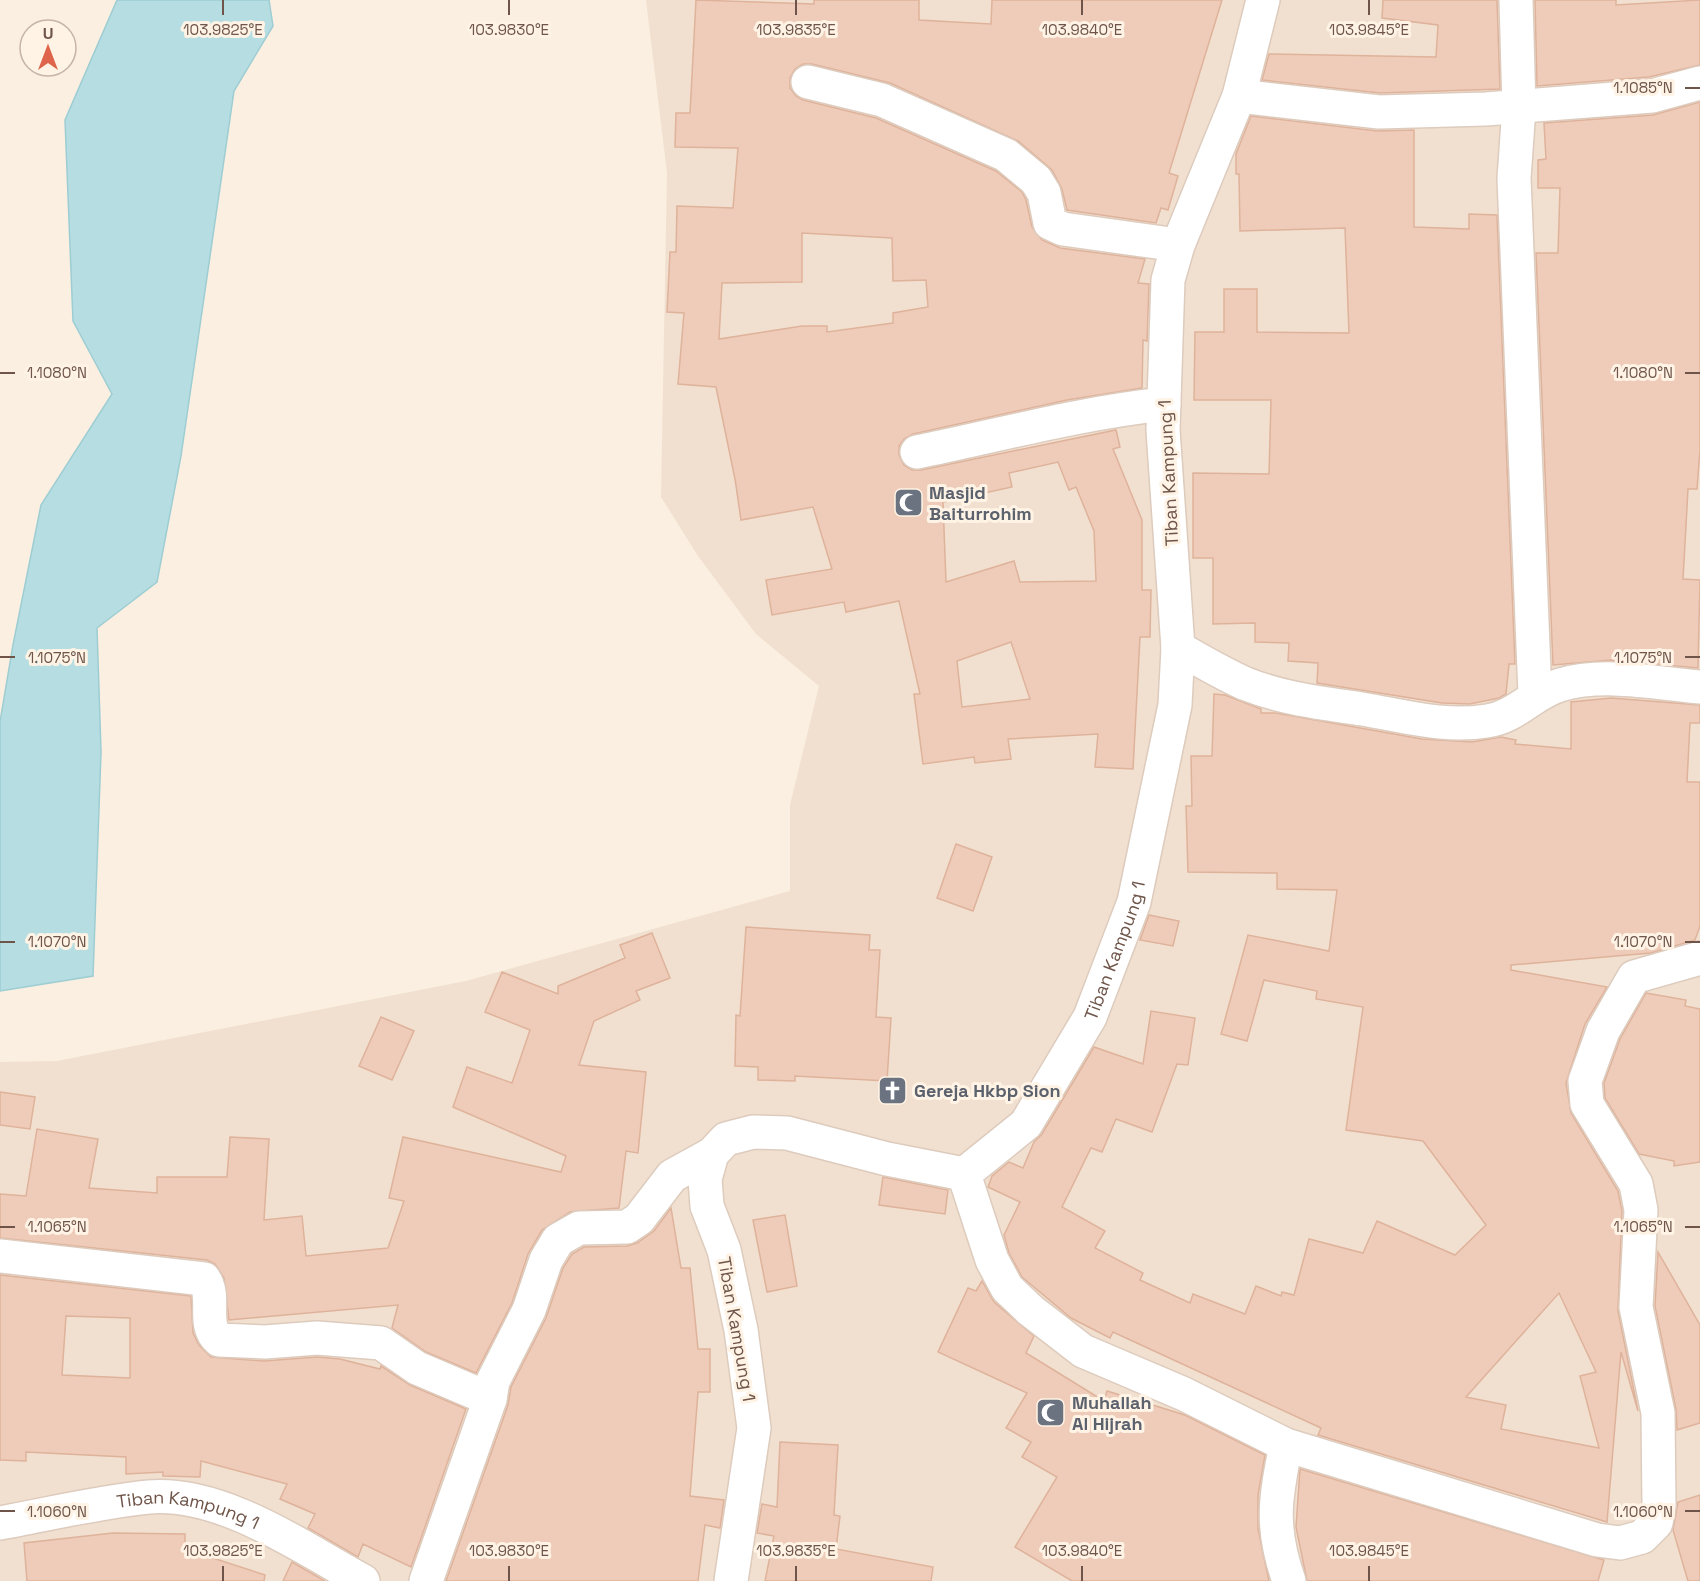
<svg xmlns="http://www.w3.org/2000/svg" width="1700" height="1581" font-family="'Space Grotesk',sans-serif">
<rect width="100%" height="100%" fill="#faefe0"/>
<path fill="#f1e0cf" d="M 646,0 L 1700,0 L 1700,1581 L 0,1581 L 0,1062 L 57,1061 L 466,981 L 790,891 L 790,805 L 819,686 L 756,634 L 698,556 L 661,497 L 667,173 Z"/>
<path fill="#b6dee2" stroke="#9dcdd3" stroke-width="1.5" d="M 117,0 L 269,0 L 273,26 L 234,91 L 181,456 L 157,582 L 97,628 L 101,752 L 93,976 L 0,991 L 0,722 L 13,645 L 41,505 L 112,394 L 73,321 L 65,120 Z"/>
<g fill="#eeccb9" stroke="#dfb29b" stroke-width="1.5" fill-rule="evenodd">
<path d="M 696,0 L 814,4 L 814,0 L 919,0 L 919,20 L 991,24 L 992,0 L 1222,0 L 1169,173 L 1178,176 L 1168,210 L 1161,208 L 1156,223 L 1067,210 L 1062,189 L 1052,170 L 1018,141 L 890,83 L 812,64 L 803,64 L 795,69 L 790,78 L 790,88 L 796,96 L 803,100 L 876,118 L 996,171 L 1022,192 L 1026,200 L 1032,227 L 1042,240 L 1060,248 L 1145,259 L 1138,283 L 1149,284 L 1147,341 L 1143,340 L 1142,388 L 1067,400 L 913,434 L 904,439 L 899,446 L 899,455 L 904,465 L 912,470 L 921,470 L 1116,430 L 1120,447 L 1113,449 L 1142,520 L 1142,590 L 1151,590 L 1150,637 L 1140,637 L 1133,769 L 1095,767 L 1098,734 L 1008,739 L 1011,759 L 975,763 L 974,757 L 923,764 L 914,694 L 920,694 L 899,601 L 846,612 L 844,602 L 772,615 L 766,580 L 832,569 L 813,507 L 741,520 L 735,479 L 716,387 L 678,384 L 684,313 L 667,312 L 670,252 L 676,252 L 677,206 L 733,208 L 738,148 L 675,147 L 676,113 L 690,113 ZM 802,233 L 892,238 L 893,281 L 926,280 L 928,307 L 893,313 L 893,323 L 827,332 L 827,326 L 802,326 L 719,339 L 722,283 L 802,282 ZM 1058,462 L 1069,490 L 1076,487 L 1094,531 L 1096,581 L 1020,582 L 1014,561 L 946,582 L 943,502 L 1012,487 L 1009,473 ZM 1011,642 L 1030,699 L 962,707 L 957,661 Z"/>
<path d="M 1383,0 L 1497,0 L 1500,89 L 1380,93 L 1262,80 L 1269,54 L 1436,57 L 1438,25 L 1382,18 Z"/>
<path d="M 1535,0 L 1616,0 L 1616,5 L 1700,0 L 1700,65 L 1649,77 L 1537,86 Z"/>
<path d="M 1700,102 L 1700,450 L 1697,489 L 1688,489 L 1683,579 L 1700,580 L 1698,668 L 1612,660 L 1553,665 L 1536,253 L 1558,253 L 1560,188 L 1538,188 L 1538,160 L 1546,159 L 1544,123 L 1653,115 Z"/>
<path d="M 1251,116 L 1377,131 L 1414,130 L 1414,227 L 1469,229 L 1469,214 L 1497,215 L 1515,664 L 1509,664 L 1506,694 L 1499,698 L 1470,704 L 1442,703 L 1317,683 L 1318,663 L 1288,661 L 1289,643 L 1255,642 L 1255,623 L 1213,624 L 1213,558 L 1193,558 L 1193,473 L 1269,474 L 1271,400 L 1194,400 L 1195,332 L 1224,332 L 1224,289 L 1257,289 L 1257,332 L 1349,333 L 1345,228 L 1240,231 L 1239,174 L 1236,174 L 1236,154 Z"/>
<path d="M 1214,694 L 1225,695 L 1261,709 L 1261,713 L 1276,713 L 1422,739 L 1472,742 L 1501,737 L 1516,740 L 1515,744 L 1571,749 L 1571,702 L 1611,698 L 1700,705 L 1700,723 L 1690,723 L 1687,782 L 1700,782 L 1700,926 L 1695,940 L 1651,953 L 1511,965 L 1511,970 L 1607,987 L 1585,1024 L 1566,1083 L 1571,1113 L 1618,1191 L 1622,1211 L 1618,1311 L 1638,1411 L 1621,1352 L 1607,1522 L 1318,1435 L 1321,1428 L 1113,1332 L 1110,1338 L 1071,1318 L 1022,1277 L 1009,1253 L 1004,1235 L 1020,1202 L 988,1187 L 992,1176 L 1009,1162 L 1023,1168 L 1034,1142 L 1042,1134 L 1094,1047 L 1143,1064 L 1151,1011 L 1195,1018 L 1188,1065 L 1177,1064 L 1152,1132 L 1116,1119 L 1102,1152 L 1091,1148 L 1062,1207 L 1105,1231 L 1095,1248 L 1143,1273 L 1140,1280 L 1190,1303 L 1193,1294 L 1245,1314 L 1256,1286 L 1281,1296 L 1282,1292 L 1294,1295 L 1309,1239 L 1363,1253 L 1377,1221 L 1455,1255 L 1486,1225 L 1423,1141 L 1346,1130 L 1363,1007 L 1316,999 L 1317,991 L 1264,980 L 1247,1041 L 1221,1034 L 1248,935 L 1329,951 L 1337,890 L 1277,889 L 1277,873 L 1188,872 L 1186,806 L 1192,806 L 1191,756 L 1212,756 ZM 1559,1293 L 1596,1372 L 1580,1376 L 1599,1448 L 1501,1429 L 1506,1405 L 1466,1397 Z"/>
<path d="M 956,844 L 992,857 L 973,911 L 937,898 Z"/>
<path d="M 1149,915 L 1179,921 L 1173,946 L 1140,940 Z"/>
<path d="M 746,927 L 870,935 L 869,950 L 880,950 L 876,1017 L 891,1018 L 887,1081 L 795,1076 L 795,1081 L 758,1080 L 758,1067 L 735,1066 L 736,1015 L 740,1016 Z"/>
<path d="M 652,933 L 670,978 L 636,991 L 640,1000 L 594,1021 L 579,1065 L 646,1072 L 638,1153 L 626,1151 L 619,1208 L 570,1212 L 542,1230 L 528,1254 L 512,1303 L 476,1373 L 426,1352 L 392,1328 L 398,1305 L 229,1320 L 224,1278 L 215,1264 L 207,1260 L 0,1238 L 0,1194 L 26,1196 L 37,1129 L 98,1139 L 89,1188 L 157,1193 L 157,1177 L 227,1177 L 230,1137 L 269,1139 L 264,1220 L 302,1216 L 306,1256 L 388,1248 L 404,1201 L 389,1198 L 403,1137 L 561,1172 L 566,1156 L 453,1107 L 467,1067 L 512,1083 L 530,1030 L 485,1012 L 502,972 L 558,994 L 558,986 L 625,958 L 620,945 Z"/>
<path d="M 1646,993 L 1686,1000 L 1685,1006 L 1700,1009 L 1700,1162 L 1674,1166 L 1674,1161 L 1639,1154 L 1605,1098 L 1604,1083 L 1620,1039 Z"/>
<path d="M 381,1017 L 414,1031 L 392,1080 L 359,1066 Z"/>
<path d="M 0,1092 L 35,1097 L 30,1129 L 0,1125 Z"/>
<path d="M 883,1177 L 948,1190 L 945,1214 L 879,1205 Z"/>
<path d="M 671,1208 L 681,1268 L 690,1268 L 698,1349 L 710,1349 L 710,1392 L 698,1392 L 690,1496 L 724,1500 L 720,1528 L 705,1525 L 698,1581 L 446,1581 L 508,1405 L 511,1387 L 546,1318 L 563,1268 L 572,1254 L 584,1247 L 627,1246 L 637,1243 L 654,1231 Z"/>
<path d="M 785,1215 L 797,1286 L 767,1292 L 753,1220 Z"/>
<path d="M 1658,1252 L 1700,1325 L 1700,1423 L 1677,1430 L 1676,1409 L 1655,1306 Z"/>
<path d="M 0,1275 L 191,1296 L 193,1333 L 199,1345 L 211,1357 L 264,1361 L 317,1357 L 340,1359 L 380,1369 L 381,1366 L 410,1385 L 466,1409 L 411,1567 L 363,1544 L 358,1557 L 308,1528 L 315,1514 L 280,1499 L 287,1484 L 201,1461 L 200,1477 L 163,1476 L 163,1472 L 126,1474 L 126,1457 L 26,1452 L 26,1461 L 0,1460 ZM 66,1316 L 130,1318 L 130,1378 L 62,1375 Z"/>
<path d="M 982,1281 L 994,1302 L 1034,1336 L 1026,1353 L 1104,1401 L 1107,1391 L 1185,1415 L 1265,1455 L 1258,1495 L 1258,1529 L 1269,1581 L 1072,1581 L 1015,1547 L 1057,1477 L 1022,1457 L 1031,1442 L 1006,1428 L 1027,1393 L 938,1352 L 968,1288 L 976,1291 Z"/>
<path d="M 780,1442 L 838,1445 L 834,1515 L 840,1516 L 836,1549 L 933,1567 L 931,1581 L 765,1581 L 774,1536 L 757,1533 L 762,1504 L 777,1507 Z"/>
<path d="M 1300,1469 L 1604,1560 L 1598,1581 L 1307,1581 L 1296,1527 Z"/>
<path d="M 1700,1495 L 1700,1581 L 1688,1581 L 1673,1530 L 1678,1502 Z"/>
<path d="M 113,1533 L 185,1534 L 185,1549 L 265,1575 L 264,1581 L 27,1581 L 24,1543 Z"/>
<path d="M 292,1562 L 304,1569 L 325,1581 L 283,1581 Z"/>
</g>
<g fill="none" stroke-linecap="round" stroke-linejoin="round">
<defs>
<g id="minor">
<path d="M 1516,0 L 1519,108 L 1514,178 L 1535,695"/>
<path d="M 808,82 L 882,100 L 1006,155 L 1036,180 L 1044,193 L 1050,223 L 1063,229 L 1178,245"/>
<path d="M 1239,96 L 1379,112 L 1486,109 L 1652,96 L 1700,83"/>
<path d="M 917,452 C 1000,435 1080,413 1164,404"/>
<path d="M 1178,648 C 1200,660 1223,674 1246,684 C 1284,699 1322,703 1362,709 C 1404,716 1445,728 1487,721 C 1516,717 1533,693 1560,685 C 1603,672 1655,683 1700,687"/>
<path d="M 964,1174 L 992,1260 L 1007,1288 L 1030,1310 L 1083,1351 L 1184,1394 L 1286,1445 L 1597,1540 L 1620,1543 L 1642,1537 L 1656,1523 L 1659,1506 L 1658,1413 L 1636,1307 L 1641,1210 L 1636,1184 L 1587,1104 L 1585,1081 L 1603,1031 L 1634,977 L 1700,958"/>
<path d="M 0,1256 L 204,1279 C 217,1297 201,1324 219,1340 L 265,1342 L 317,1338 L 381,1343 L 417,1368 L 490,1399"/>
<path d="M 1286,1445 C 1275,1499 1270,1527 1289,1581"/>
<path id="s1" d="M 0,1523 C 49,1514 99,1502 149,1497 C 222,1491 301,1547 363,1581"/>
<path d="M 426,1581 L 490,1399 L 493,1381 L 529,1310 L 546,1260 L 558,1240 L 579,1228 L 627,1227 L 639,1219 L 672,1176 L 712,1154"/>
<path id="s2" d="M 731,1581 L 754,1428 L 741,1330 L 724,1250 L 707,1206 L 705,1179 L 712,1154 L 726,1139 L 753,1132 L 787,1133 L 887,1159 L 964,1174 L 1026,1124 L 1090,1017 L 1134,902 L 1175,705 L 1178,648 L 1163,430 L 1168,280 L 1178,245 L 1239,96 L 1263,0"/>
</g>
</defs>
<use href="#minor" stroke="#ddcbbd" stroke-width="36"/>
<use href="#minor" stroke="#fff" stroke-width="33"/>
</g>
<path fill="none" stroke="#6f5549" stroke-width="2" d="M 223,0 L 223,15M 509,0 L 509,15M 796,0 L 796,15M 1082,0 L 1082,15M 1369,0 L 1369,15M 1685,88 L 1700,88M 0,373 L 15,373M 1685,373 L 1700,373M 0,657 L 15,657M 1685,657 L 1700,657M 0,942 L 15,942M 1685,942 L 1700,942M 0,1227 L 15,1227M 1685,1227 L 1700,1227M 0,1511 L 15,1511M 1685,1511 L 1700,1511M 223,1566 L 223,1581M 509,1566 L 509,1581M 796,1566 L 796,1581M 1082,1566 L 1082,1581M 1369,1566 L 1369,1581"/>
<defs>
<symbol id="mosque-square" viewBox="-11 -11 22 22"><rect x="-9" y="-9" width="18" height="18" rx="4" fill="#6b7280" stroke="#fef3e5"/><path d="M3.5-4.9A6 6 0 1 0 3.5 4.9A5 5 0 1 1 3.5-4.9Z" fill="#fff"/></symbol>
<symbol id="church-square" viewBox="-11 -11 22 22"><rect x="-9" y="-9" width="18" height="18" rx="4" fill="#6b7280" stroke="#fef3e5"/><path d="M-1.2-6h2.4v3.5h3.3v2.4h-3.3V6h-2.4V-.1h-3.3v-2.4h3.3Z" fill="#fff"/></symbol>
</defs>
<g fill-rule="evenodd">
<use href="#mosque-square" x="892" y="486" width="33" height="33"/>
<use href="#church-square" x="876" y="1074" width="33" height="33"/>
<use href="#mosque-square" x="1034" y="1396" width="33" height="33"/>
</g>
<g text-anchor="middle" dominant-baseline="central" stroke-width="6" stroke-linejoin="round" paint-order="stroke">
<g font-size="18" fill="#6f5549" stroke="#fef3e5">
<text transform="translate(1168 473) rotate(-93)">Tiban Kampung 1</text>
<text stroke="none"><textPath href="#s2" startOffset="975">Tiban Kampung 1</textPath></text>
<text transform="translate(737 1329) rotate(80)">Tiban Kampung 1</text>
<text stroke="none"><textPath href="#s1" startOffset="192">Tiban Kampung 1</textPath></text>
</g>
<g font-size="18" font-weight="bold" fill="#5b616d" stroke="#fef3e5" text-anchor="start">
<text x="929" y="492">Masjid<tspan x="929" dy="21">Baiturrohim</tspan></text>
<text x="914" y="1090">Gereja Hkbp Sion</text>
<text x="1072" y="1402">Muhallah<tspan x="1072" dy="21">Al Hijrah</tspan></text>
</g>
</g>
<g font-size="15" text-anchor="middle" fill="#6f5549" stroke="#fef3e5" stroke-width="6" stroke-linejoin="round" paint-order="stroke">
<text x="223" y="35">103.9825°E</text>
<text x="509" y="35">103.9830°E</text>
<text x="796" y="35">103.9835°E</text>
<text x="1082" y="35">103.9840°E</text>
<text x="1369" y="35">103.9845°E</text>
<text x="1643" y="93">1.1085°N</text>
<text x="57" y="378">1.1080°N</text>
<text x="1643" y="378">1.1080°N</text>
<text x="57" y="663">1.1075°N</text>
<text x="1643" y="663">1.1075°N</text>
<text x="57" y="947">1.1070°N</text>
<text x="1643" y="947">1.1070°N</text>
<text x="57" y="1232">1.1065°N</text>
<text x="1643" y="1232">1.1065°N</text>
<text x="57" y="1517">1.1060°N</text>
<text x="1643" y="1517">1.1060°N</text>
<text x="223" y="1556">103.9825°E</text>
<text x="509" y="1556">103.9830°E</text>
<text x="796" y="1556">103.9835°E</text>
<text x="1082" y="1556">103.9840°E</text>
<text x="1369" y="1556">103.9845°E</text>
</g>
<g transform="translate(48 48)"><circle r="28" fill="#fef3e5" stroke="#c5b4a7" stroke-width="1.5"/>
<path d="M0-4.5L10 22L0 15L-10 22Z" fill="#de654b"/>
<text y="-9" font-size="16" font-weight="bold" text-anchor="middle" fill="#6f5549">U</text>
</g>
</svg>
